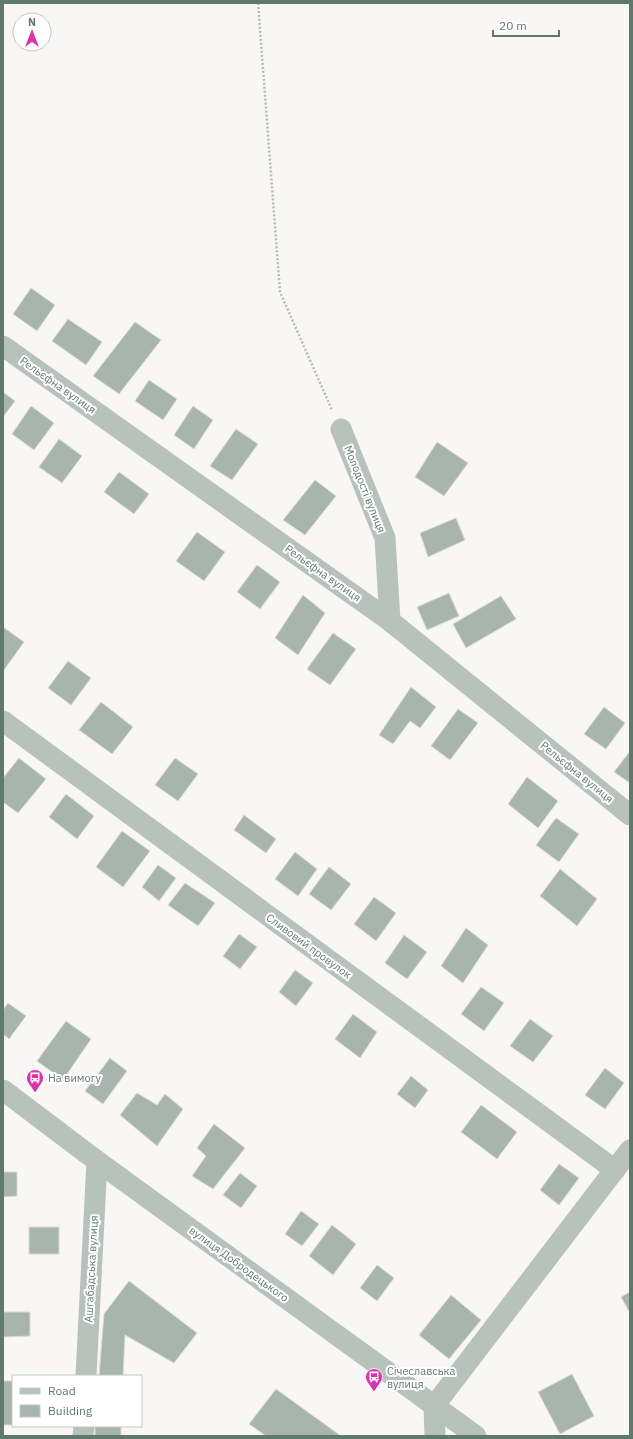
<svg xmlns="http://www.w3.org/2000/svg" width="633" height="1439" font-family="'IBM Plex Sans',sans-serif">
<rect width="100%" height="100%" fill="#f9f6f6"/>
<g fill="#a7b5ae" stroke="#dad9d9">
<path d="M 31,288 L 55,305 L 37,331 L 13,314 Z"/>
<path d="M 68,319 L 102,342 L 86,365 L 52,341 Z"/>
<path d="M 135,322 L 161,340 L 119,394 L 93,376 Z"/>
<path d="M 149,380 L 177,399 L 163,420 L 135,401 Z"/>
<path d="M 3,392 L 15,401 L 3,417 Z"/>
<path d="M 31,406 L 54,423 L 34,450 L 12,434 Z"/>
<path d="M 193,406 L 213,420 L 194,449 L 174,435 Z"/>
<path d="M 236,429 L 258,444 L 232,480 L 210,466 Z"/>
<path d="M 59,439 L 82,456 L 62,483 L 39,467 Z"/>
<path d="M 437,442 L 468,463 L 444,496 L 415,477 Z"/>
<path d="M 119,472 L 149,494 L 134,514 L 104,492 Z"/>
<path d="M 315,480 L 336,496 L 305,535 L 283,520 Z"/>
<path d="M 456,518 L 465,540 L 428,557 L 420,533 Z"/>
<path d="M 197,532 L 225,552 L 204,581 L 176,561 Z"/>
<path d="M 257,565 L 280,582 L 260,609 L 237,592 Z"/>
<path d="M 449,593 L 459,616 L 427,630 L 417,607 Z"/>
<path d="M 303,595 L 325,613 L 298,655 L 275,638 Z"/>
<path d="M 501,596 L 516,619 L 466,648 L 453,624 Z"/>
<path d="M 3,627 L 24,642 L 4,670 L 3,669 Z"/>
<path d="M 333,633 L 356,649 L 330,685 L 307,669 Z"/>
<path d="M 68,661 L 91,678 L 71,705 L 48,688 Z"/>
<path d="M 411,687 L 436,707 L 420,728 L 410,721 L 393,744 L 379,735 Z"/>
<path d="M 101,702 L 133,727 L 112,754 L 79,730 Z"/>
<path d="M 604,707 L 625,723 L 606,749 L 584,734 Z"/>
<path d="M 458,709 L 478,723 L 450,760 L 431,746 Z"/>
<path d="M 630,751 L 630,783 L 614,772 Z"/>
<path d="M 19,758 L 46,779 L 18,813 L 3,802 L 3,778 Z"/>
<path d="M 175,758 L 198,774 L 178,801 L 155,785 Z"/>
<path d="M 527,777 L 558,801 L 538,828 L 508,804 Z"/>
<path d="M 66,794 L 94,816 L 77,839 L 49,817 Z"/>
<path d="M 244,815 L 276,839 L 266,853 L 234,830 Z"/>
<path d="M 556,818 L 579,834 L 559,862 L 536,845 Z"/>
<path d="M 122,831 L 150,851 L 123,887 L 96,867 Z"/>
<path d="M 295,852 L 317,869 L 298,896 L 275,879 Z"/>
<path d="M 158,865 L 176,878 L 159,901 L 142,887 Z"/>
<path d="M 329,867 L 351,884 L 331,910 L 309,894 Z"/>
<path d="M 560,869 L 597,899 L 577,926 L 540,896 Z"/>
<path d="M 185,883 L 215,903 L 198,926 L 168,905 Z"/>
<path d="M 374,897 L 396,913 L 376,941 L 354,924 Z"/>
<path d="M 466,928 L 488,945 L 463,983 L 441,966 Z"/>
<path d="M 239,934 L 257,947 L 240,969 L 223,956 Z"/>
<path d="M 404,935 L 427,952 L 407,979 L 385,963 Z"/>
<path d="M 295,970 L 313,983 L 296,1006 L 279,992 Z"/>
<path d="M 481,987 L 504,1003 L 484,1031 L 461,1014 Z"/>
<path d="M 8,1003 L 26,1016 L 9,1039 L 3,1034 L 3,1010 Z"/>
<path d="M 353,1014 L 377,1032 L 360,1058 L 335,1039 Z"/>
<path d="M 530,1019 L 553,1036 L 533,1062 L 510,1046 Z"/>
<path d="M 66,1021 L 91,1039 L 63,1080 L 37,1061 Z"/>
<path d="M 110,1058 L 127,1071 L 103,1104 L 85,1091 Z"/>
<path d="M 605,1068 L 624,1083 L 605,1109 L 585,1095 Z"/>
<path d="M 411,1076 L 428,1090 L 415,1108 L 397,1094 Z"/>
<path d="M 137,1093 L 157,1105 L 165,1094 L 183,1109 L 157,1146 L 120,1115 Z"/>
<path d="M 481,1105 L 517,1132 L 497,1159 L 461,1132 Z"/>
<path d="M 214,1124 L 245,1148 L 213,1189 L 192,1176 L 206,1156 L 197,1148 Z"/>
<path d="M 559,1164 L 579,1178 L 559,1205 L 540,1190 Z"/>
<path d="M 3,1172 L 17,1172 L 17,1196 L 3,1197 Z"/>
<path d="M 240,1173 L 257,1186 L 241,1208 L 223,1195 Z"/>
<path d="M 301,1211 L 319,1224 L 302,1246 L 285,1234 Z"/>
<path d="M 332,1225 L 356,1244 L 333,1275 L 309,1256 Z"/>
<rect x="29" y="1227" width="30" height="27"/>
<path d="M 377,1265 L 394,1278 L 377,1301 L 360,1288 Z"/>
<path d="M 129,1281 L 197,1333 L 174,1363 L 125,1335 L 123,1376 L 99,1376 L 104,1314 Z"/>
<path d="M 630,1292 L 630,1313 L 621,1297 Z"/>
<path d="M 451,1295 L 481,1320 L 449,1359 L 419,1335 Z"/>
<path d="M 3,1312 L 30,1312 L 30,1336 L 3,1337 Z"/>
<path d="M 572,1374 L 594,1416 L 560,1434 L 538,1392 Z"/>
<rect x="3" y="1381" width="10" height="44"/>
<path d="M 276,1389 L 341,1436 L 266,1436 L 249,1424 Z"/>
<rect x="95" y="1426" width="26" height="10"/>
</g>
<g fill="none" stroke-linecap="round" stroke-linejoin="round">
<path stroke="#b6bcb9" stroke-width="2.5" stroke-dasharray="2 2" stroke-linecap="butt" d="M 258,3 L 280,292 L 332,410"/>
<g stroke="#b8c2bd" stroke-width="21">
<path d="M 3,346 L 390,621 L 630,815"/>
<path d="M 341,429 L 385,538 L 390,621"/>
<path d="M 3,721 L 615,1170"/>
<path d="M 3,1090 L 97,1161 L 476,1436"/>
<path d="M 86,1376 L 97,1161"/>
<path d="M 83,1436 L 84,1426"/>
<path d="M 435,1436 L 434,1406 L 630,1150"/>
</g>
</g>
<defs>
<symbol id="bus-pin" viewBox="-11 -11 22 30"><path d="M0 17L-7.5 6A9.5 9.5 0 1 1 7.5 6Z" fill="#d936ad" stroke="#fff"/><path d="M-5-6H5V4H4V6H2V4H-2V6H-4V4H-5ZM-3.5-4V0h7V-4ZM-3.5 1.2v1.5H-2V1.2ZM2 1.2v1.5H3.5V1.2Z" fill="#fff"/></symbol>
</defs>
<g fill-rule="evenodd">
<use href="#bus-pin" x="25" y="1068" width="20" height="27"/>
<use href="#bus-pin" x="364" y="1367" width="20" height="27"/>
</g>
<g text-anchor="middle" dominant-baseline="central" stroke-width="4" stroke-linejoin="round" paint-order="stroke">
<g font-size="11" fill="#60796d" stroke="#fff">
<text transform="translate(58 385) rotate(35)">Рельєфна вулиця</text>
<text transform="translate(365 489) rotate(68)">Молодості вулиця</text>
<text transform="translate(323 573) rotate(35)">Рельєфна вулиця</text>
<text transform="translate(577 772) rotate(39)">Рельєфна вулиця</text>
<text transform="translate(309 946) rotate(36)">Сливовий провулок</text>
<text transform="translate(239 1264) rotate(36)">вулиця Добродецького</text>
<text transform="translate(91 1269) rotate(-87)">Ашгабадська вулиця</text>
</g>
<g font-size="11" fill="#60796d" stroke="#fff" text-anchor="start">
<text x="48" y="1078">На вимогу</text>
<text x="387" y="1371">Січеславська<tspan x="387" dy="13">вулиця</tspan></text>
</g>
</g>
<rect width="633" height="1439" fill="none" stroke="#60796d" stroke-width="8"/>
<rect x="12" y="1375" width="130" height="52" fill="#ffffff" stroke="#bfc9c5"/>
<rect x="20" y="1388" width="20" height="6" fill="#b8c2bd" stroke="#bfc9c5"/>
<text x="48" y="1395" font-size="12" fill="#60796d">Road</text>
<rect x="20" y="1405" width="20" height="12" fill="#a7b5ae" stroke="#bfc9c5"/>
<text x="48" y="1415" font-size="12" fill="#60796d">Building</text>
<g transform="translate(32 32)"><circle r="19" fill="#ffffff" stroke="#bfc9c5"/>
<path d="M0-3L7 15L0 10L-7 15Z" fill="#d936ad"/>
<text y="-6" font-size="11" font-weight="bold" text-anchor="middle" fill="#60796d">N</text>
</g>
<path d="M493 30v6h66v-6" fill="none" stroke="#60796d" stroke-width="2"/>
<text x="499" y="30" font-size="12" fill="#60796d" stroke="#ffffff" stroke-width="3" paint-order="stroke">20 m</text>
</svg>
